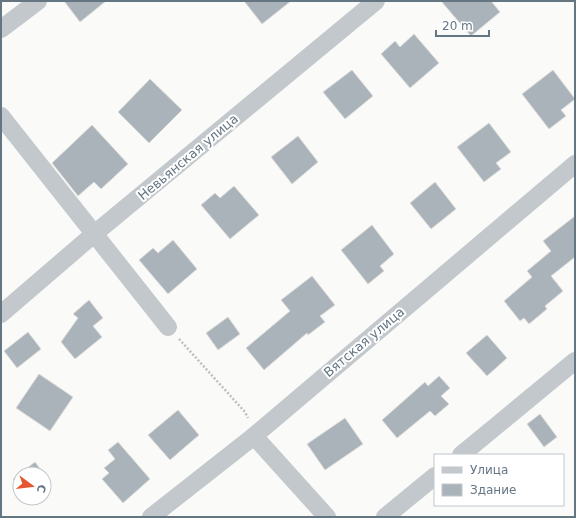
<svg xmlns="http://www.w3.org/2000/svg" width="576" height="518" font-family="'DejaVu Sans',sans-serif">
<rect width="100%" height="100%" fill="#fafaf8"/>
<g fill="#aab3b9" stroke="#dcdcda">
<path d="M 64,1 L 106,1 L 80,22 Z"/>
<path d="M 244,1 L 291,1 L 262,24 Z"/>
<path d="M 441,1 L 491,1 L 500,12 L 471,36 Z"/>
<path d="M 414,34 L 439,63 L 410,88 L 381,54 L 395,41 L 400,47 Z"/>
<path d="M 352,70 L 373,96 L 345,119 L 323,92 Z"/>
<path d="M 553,70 L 575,99 L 561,110 L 566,116 L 549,129 L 522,94 Z"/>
<path d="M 150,79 L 182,110 L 149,143 L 118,112 Z"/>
<path d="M 489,123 L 511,152 L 496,163 L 501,169 L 484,182 L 457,147 Z"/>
<path d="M 92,125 L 128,164 L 101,189 L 94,182 L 78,196 L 52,163 Z"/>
<path d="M 298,136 L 318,162 L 292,184 L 271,157 Z"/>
<path d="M 435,182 L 456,209 L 431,229 L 410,203 Z"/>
<path d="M 234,186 L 259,215 L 230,239 L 201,205 L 215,193 L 220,198 Z"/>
<path d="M 575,216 L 575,257 L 551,276 L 563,291 L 545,306 L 547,309 L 529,324 L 524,318 L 520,321 L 504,301 L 532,277 L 527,271 L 551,251 L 543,241 Z"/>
<path d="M 372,225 L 394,254 L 380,266 L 384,271 L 368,284 L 341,250 Z"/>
<path d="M 173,240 L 197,269 L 168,294 L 139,260 L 153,248 L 158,253 Z"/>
<path d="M 312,276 L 335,305 L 320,316 L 325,322 L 308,335 L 307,333 L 264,370 L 246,348 L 290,311 L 281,300 Z"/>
<path d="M 89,300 L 103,318 L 93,326 L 102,337 L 75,359 L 61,342 L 78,318 L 73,314 Z"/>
<path d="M 228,317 L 240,334 L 218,350 L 206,333 Z"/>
<path d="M 28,332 L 41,349 L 17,368 L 4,351 Z"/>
<path d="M 487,335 L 507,358 L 487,376 L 466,353 Z"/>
<path d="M 39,374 L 73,397 L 50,431 L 16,408 Z"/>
<path d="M 439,376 L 450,388 L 441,396 L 449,404 L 435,416 L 430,411 L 397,438 L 382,420 L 425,382 L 428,386 Z"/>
<path d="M 178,410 L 199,435 L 170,460 L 148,435 Z"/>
<path d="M 540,414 L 557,437 L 544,447 L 527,424 Z"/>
<path d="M 345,418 L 363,444 L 325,470 L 307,444 Z"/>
<path d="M 118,442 L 150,479 L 123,503 L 102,479 L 109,473 L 104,468 L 115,459 L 108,450 Z"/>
<path d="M 35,462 L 44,474 L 20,474 L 20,488 L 13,479 Z"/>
</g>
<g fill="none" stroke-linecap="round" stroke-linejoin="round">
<path stroke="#bbbfc2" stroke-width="2.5" stroke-dasharray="2 2" stroke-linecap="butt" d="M 179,339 L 245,412 L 248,418"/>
<g stroke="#c3c8cc" stroke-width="18">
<path d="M 1,29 L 38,1"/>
<path d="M 1,116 L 168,327"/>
<path d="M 1,314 L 94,234 L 376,1"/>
<path d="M 254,436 L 327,517"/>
<path d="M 461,455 L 575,361"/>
<path d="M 151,517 L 254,436 L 575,164"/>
<path d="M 385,517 L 435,476"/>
</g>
</g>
<g text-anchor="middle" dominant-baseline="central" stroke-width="4" stroke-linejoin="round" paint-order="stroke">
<g font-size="13" fill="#657683" stroke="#fff">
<text transform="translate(188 157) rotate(-40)">Невьянская улица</text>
<text transform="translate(364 342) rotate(-40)">Вятская улица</text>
</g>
</g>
<rect width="576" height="518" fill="none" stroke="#657683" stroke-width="4"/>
<rect x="434" y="454" width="130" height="52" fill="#ffffff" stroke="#c1c8cd"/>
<rect x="442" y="467" width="20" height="6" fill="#c3c8cc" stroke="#c1c8cd"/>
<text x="470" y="474" font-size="12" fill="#657683">Улица</text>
<rect x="442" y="484" width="20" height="12" fill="#aab3b9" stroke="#c1c8cd"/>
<text x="470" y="494" font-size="12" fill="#657683">Здание</text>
<g transform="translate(32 486) rotate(105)"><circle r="19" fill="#ffffff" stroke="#c1c8cd"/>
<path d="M0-3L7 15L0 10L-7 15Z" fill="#e4572e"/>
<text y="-6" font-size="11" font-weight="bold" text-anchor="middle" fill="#657683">С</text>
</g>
<path d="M436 30v6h53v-6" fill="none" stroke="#657683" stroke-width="2"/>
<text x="442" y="30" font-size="12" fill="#657683" stroke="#ffffff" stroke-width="3" paint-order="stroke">20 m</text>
</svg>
